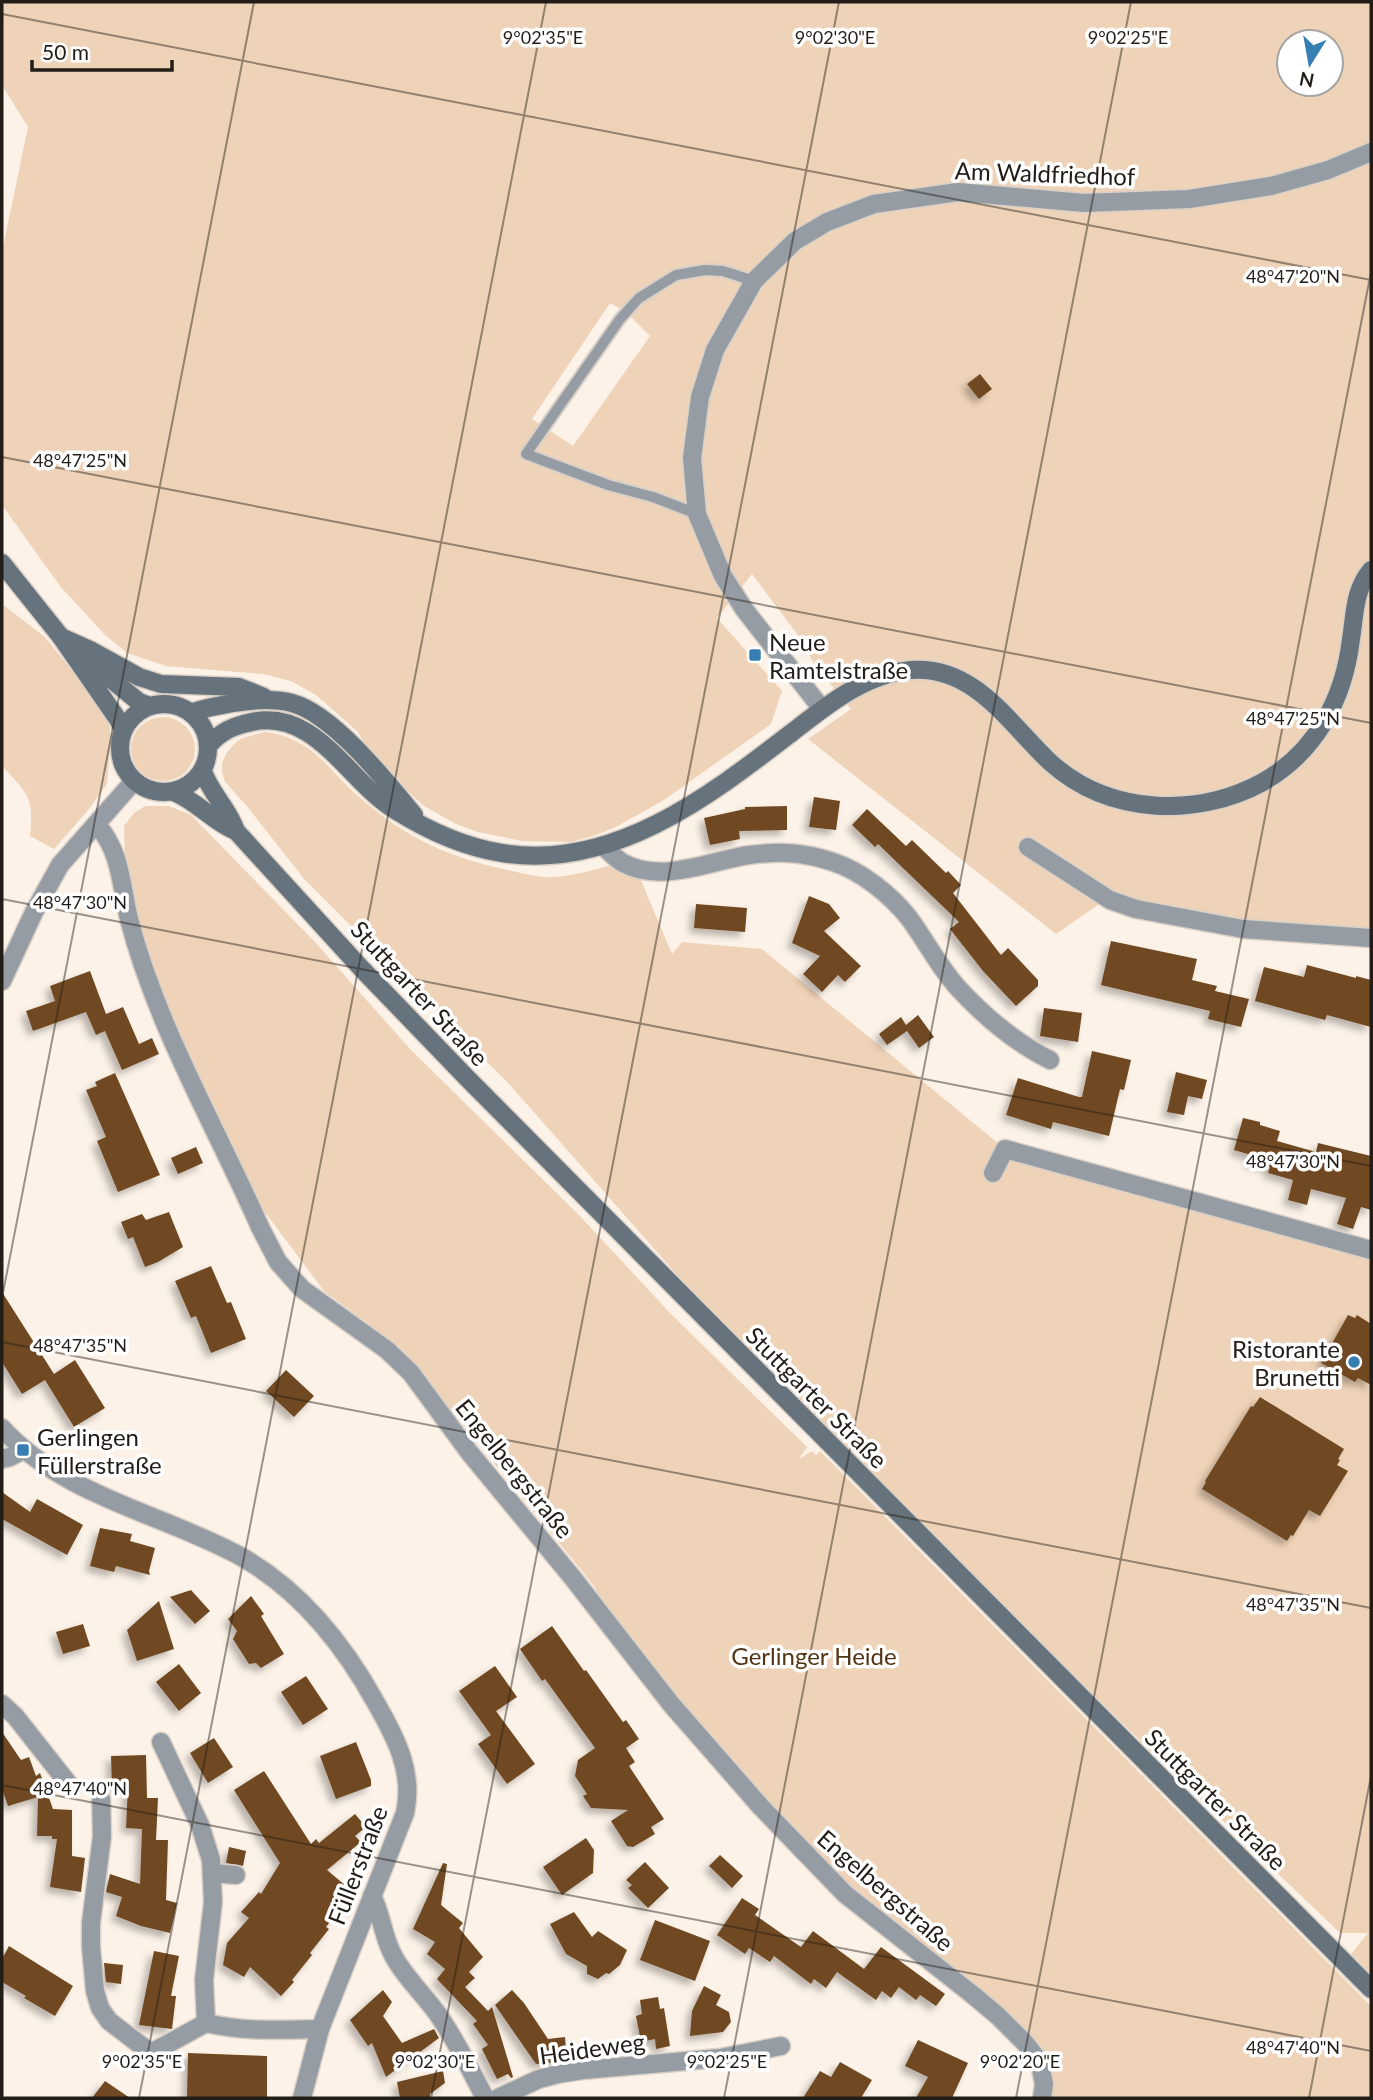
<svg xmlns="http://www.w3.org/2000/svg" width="1373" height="2100" font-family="Lato,sans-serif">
<defs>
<filter id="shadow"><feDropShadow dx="-5" dy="5" stdDeviation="3.5" flood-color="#0004"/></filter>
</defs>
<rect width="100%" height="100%" fill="#fcf2e8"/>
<g fill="#efd3b8" fill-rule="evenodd">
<path d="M 2,2 L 1371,2 L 1371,929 L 1240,922 L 1192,914 L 1112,895 L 1056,934 L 808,739 L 851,709 L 815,665 L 797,634 L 752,574 L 717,618 L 782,691 L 771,724 L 664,800 L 616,827 L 596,835 L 571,842 L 522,841 L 478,832 L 456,824 L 424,806 L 378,764 L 357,731 L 316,695 L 291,681 L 263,674 L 166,666 L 127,653 L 105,635 L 60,586 L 2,505 L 2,252 L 28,127 L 2,85 ZM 1289,42 L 1331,42 L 1331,84 L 1289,84 ZM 610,303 L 626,312 L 650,336 L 573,446 L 532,419 Z"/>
<path d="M 2,604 L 45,637 L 100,706 L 109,724 L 111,737 L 107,784 L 89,809 L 54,849 L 30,836 C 34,796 28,794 2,766 Z"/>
<circle cx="163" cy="749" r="32"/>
<path d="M 265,732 C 313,738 326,768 359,797 C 407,839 450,858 512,871 C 525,874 541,878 554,877 C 581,875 607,866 632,859 L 672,954 L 682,942 L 762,949 L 1005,1149 L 1371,1250 L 1371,1974 L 1351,1954 L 1368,1933 L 1340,1933 L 1175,1775 L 738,1344 L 510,1085 L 305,880 L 246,805 L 225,782 L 222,772 L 222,763 L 226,754 L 234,744 L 242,738 Z"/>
<path d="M 145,806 L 169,806 L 191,815 L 314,941 L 410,1049 L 580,1216 L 670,1313 L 807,1447 L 799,1459 L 812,1451 L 816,1455 L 820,1451 L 1371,2006 L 1371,2098 L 1043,2098 L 1047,2078 L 1035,2041 L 1015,2020 L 976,1986 L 819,1869 L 589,1594 L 596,1589 L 582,1571 L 400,1348 L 324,1291 L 264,1211 L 176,1038 L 147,953 L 125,864 L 124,826 L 134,813 Z"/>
</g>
<g fill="#6f4a22" filter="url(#shadow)">
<path d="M 980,374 L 992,389 L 979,399 L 967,384 Z"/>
<path d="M 814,797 L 840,801 L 836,830 L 809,827 Z"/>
<path d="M 787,806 L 787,830 L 739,831 L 740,839 L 710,845 L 704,818 L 745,809 L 745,807 Z"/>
<path d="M 867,809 L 906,846 L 912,840 L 946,873 L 948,871 L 961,885 L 953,893 L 1001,955 L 1008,948 L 1038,980 L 1038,986 L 1016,1006 L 983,971 L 950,929 L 959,922 L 878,844 L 875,847 L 852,825 Z"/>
<path d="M 809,896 L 829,904 L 840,918 L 824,931 L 861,966 L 845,982 L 838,975 L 822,992 L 803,974 L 820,956 L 792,943 Z"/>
<path d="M 696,904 L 747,908 L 745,932 L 694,928 Z"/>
<path d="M 1111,941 L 1197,959 L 1192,980 L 1217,986 L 1215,991 L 1249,999 L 1241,1027 L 1208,1019 L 1210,1011 L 1101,985 Z"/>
<path d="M 1307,965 L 1356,978 L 1356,976 L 1371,980 L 1371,1027 L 1327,1015 L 1325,1020 L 1255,1001 L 1264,967 L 1304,977 Z"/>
<path d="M 90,971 L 106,1014 L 123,1007 L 139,1044 L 152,1038 L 159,1054 L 122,1070 L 105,1031 L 96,1035 L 86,1012 L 33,1031 L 26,1011 L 55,1001 L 50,986 Z"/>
<path d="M 1044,1008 L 1082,1013 L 1078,1042 L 1040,1036 Z"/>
<path d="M 918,1015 L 934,1037 L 919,1048 L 907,1031 L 887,1045 L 879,1034 L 901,1017 L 906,1025 Z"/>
<path d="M 1092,1051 L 1131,1060 L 1124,1090 L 1120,1089 L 1109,1136 L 1053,1122 L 1051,1129 L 1006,1115 L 1018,1078 L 1079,1097 L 1082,1097 Z"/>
<path d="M 1176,1072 L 1207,1080 L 1202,1099 L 1188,1096 L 1184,1115 L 1167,1112 Z"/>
<path d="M 115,1073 L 160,1175 L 118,1192 L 97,1141 L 106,1137 L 86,1090 L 97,1086 L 95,1082 Z"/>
<path d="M 1243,1118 L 1260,1122 L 1260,1125 L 1280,1131 L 1277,1141 L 1316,1152 L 1318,1143 L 1371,1156 L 1371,1210 L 1361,1207 L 1353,1229 L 1337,1224 L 1346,1198 L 1311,1189 L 1307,1205 L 1288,1200 L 1293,1180 L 1268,1173 L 1270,1167 L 1249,1162 L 1251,1155 L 1234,1150 Z"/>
<path d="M 196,1147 L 203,1163 L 178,1174 L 171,1158 Z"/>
<path d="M 169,1212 L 183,1247 L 158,1262 L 145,1267 L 133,1237 L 128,1239 L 121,1222 L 142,1214 L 146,1220 Z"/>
<path d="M 211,1266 L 227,1303 L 231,1302 L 246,1339 L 211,1353 L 196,1316 L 191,1318 L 175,1281 Z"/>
<path d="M 2,1292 L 54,1374 L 75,1360 L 105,1408 L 74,1427 L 45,1380 L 22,1394 L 2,1362 Z"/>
<path d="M 1348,1315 L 1355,1318 L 1357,1315 L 1371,1324 L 1371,1385 L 1358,1378 L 1355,1382 L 1321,1363 Z"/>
<path d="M 286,1370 L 314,1396 L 294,1417 L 266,1391 Z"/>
<path d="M 1260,1397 L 1344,1449 L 1338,1459 L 1340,1460 L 1337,1465 L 1348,1471 L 1320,1516 L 1309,1510 L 1293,1536 L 1291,1535 L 1287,1541 L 1202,1489 L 1206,1482 L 1205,1481 L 1251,1406 L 1253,1407 Z"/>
<path d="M 2,1492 L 30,1512 L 37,1499 L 83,1525 L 67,1555 L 2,1519 Z"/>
<path d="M 100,1528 L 132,1534 L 130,1541 L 155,1548 L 149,1571 L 150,1575 L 116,1566 L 114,1572 L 90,1566 Z"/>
<path d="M 191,1590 L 210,1611 L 195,1624 L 170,1597 Z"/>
<path d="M 251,1596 L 264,1614 L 261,1616 L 284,1654 L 261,1668 L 256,1663 L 249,1664 L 233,1639 L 237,1631 L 228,1619 Z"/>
<path d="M 159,1601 L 174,1649 L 137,1661 L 127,1630 Z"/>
<path d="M 83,1624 L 90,1646 L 63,1654 L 56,1632 Z"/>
<path d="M 552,1626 L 584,1671 L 586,1670 L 623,1722 L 626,1720 L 639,1739 L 626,1748 L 635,1762 L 629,1766 L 664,1819 L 651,1827 L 655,1834 L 633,1847 L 627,1846 L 611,1821 L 628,1810 L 591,1808 L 583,1796 L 587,1794 L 575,1776 L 578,1760 L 595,1748 L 545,1679 L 542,1681 L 520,1649 Z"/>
<path d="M 179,1664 L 201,1693 L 179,1711 L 156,1682 Z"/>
<path d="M 495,1666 L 517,1697 L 496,1711 L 535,1764 L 507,1784 L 478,1744 L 491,1735 L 459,1691 Z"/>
<path d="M 306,1676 L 328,1709 L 303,1725 L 281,1692 Z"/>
<path d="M 2,1732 L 21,1760 L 29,1757 L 36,1776 L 40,1773 L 53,1809 L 72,1810 L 72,1856 L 85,1858 L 81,1892 L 50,1887 L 57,1839 L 52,1839 L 52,1836 L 37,1836 L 38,1797 L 8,1806 L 2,1789 Z"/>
<path d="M 214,1738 L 233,1767 L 208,1783 L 190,1753 Z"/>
<path d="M 356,1742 L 371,1780 L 371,1786 L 336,1799 L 320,1756 Z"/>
<path d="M 146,1755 L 147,1798 L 158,1798 L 156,1840 L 168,1840 L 166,1900 L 177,1903 L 170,1933 L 141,1926 L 116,1916 L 122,1897 L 106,1892 L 110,1874 L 140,1884 L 142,1829 L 126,1828 L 128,1786 L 112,1787 L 111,1756 Z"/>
<path d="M 264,1771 L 311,1844 L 316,1839 L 319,1843 L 355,1814 L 366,1827 L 355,1836 L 361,1842 L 327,1870 L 352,1891 L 326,1927 L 329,1929 L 310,1953 L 312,1955 L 292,1980 L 294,1982 L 281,1996 L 250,1967 L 244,1977 L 223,1965 L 227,1943 L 249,1918 L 241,1912 L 259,1892 L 261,1894 L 280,1863 L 234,1790 Z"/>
<path d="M 586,1838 L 594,1850 L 593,1873 L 562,1895 L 543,1867 Z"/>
<path d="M 229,1847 L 246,1851 L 243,1866 L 226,1863 Z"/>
<path d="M 720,1855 L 743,1876 L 732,1888 L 709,1866 Z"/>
<path d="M 645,1862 L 669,1888 L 648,1908 L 628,1888 L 632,1885 L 626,1880 Z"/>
<path d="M 443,1863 L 447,1864 L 441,1905 L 463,1923 L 459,1928 L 483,1957 L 469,1972 L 475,1978 L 465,1987 L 488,2011 L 492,2007 L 513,2077 L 511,2078 L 508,2074 L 497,2079 L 482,2049 L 488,2045 L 473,2024 L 477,2021 L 437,1979 L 445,1969 L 427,1954 L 435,1942 L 413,1929 Z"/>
<path d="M 742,1898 L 759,1909 L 755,1915 L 801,1947 L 813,1931 L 864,1969 L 881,1947 L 945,1994 L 936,2006 L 920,1995 L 916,2000 L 899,1987 L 891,1998 L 882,1991 L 876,2000 L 837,1972 L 826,1988 L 814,1979 L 811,1984 L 774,1956 L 770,1962 L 749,1948 L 745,1954 L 717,1935 Z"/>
<path d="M 574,1912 L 592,1937 L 598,1931 L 627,1950 L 620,1965 L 609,1974 L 606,1973 L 598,1979 L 587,1974 L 587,1966 L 566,1954 L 550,1924 Z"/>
<path d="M 655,1920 L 710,1941 L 695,1981 L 640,1960 Z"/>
<path d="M 9,1946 L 73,1986 L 55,2016 L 24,1998 L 26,1996 L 2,1982 L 2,1959 Z"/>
<path d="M 154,1951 L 179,1956 L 171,1996 L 176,1996 L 172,2029 L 139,2025 Z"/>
<path d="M 104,1963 L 123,1965 L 121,1984 L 106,1982 Z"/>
<path d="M 704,1986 L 721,1995 L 716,2005 L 729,2012 L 731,2022 L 723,2032 L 690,2036 L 692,2011 Z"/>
<path d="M 383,1990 L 392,2002 L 383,2016 L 402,2043 L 434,2029 L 439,2038 L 386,2077 L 372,2043 L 368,2046 L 350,2020 Z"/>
<path d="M 512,1990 L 524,2003 L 548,2039 L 565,2037 L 567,2061 L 536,2064 L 495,2005 Z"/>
<path d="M 658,1997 L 660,2009 L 664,2008 L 670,2046 L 656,2049 L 655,2039 L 641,2042 L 636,2016 L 642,2014 L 640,2000 Z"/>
<path d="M 918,2040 L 968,2063 L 952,2098 L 916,2098 L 928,2077 L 905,2066 Z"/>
<path d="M 188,2053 L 267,2056 L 267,2098 L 187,2098 Z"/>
<path d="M 840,2062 L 872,2080 L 861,2098 L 803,2098 L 820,2071 L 831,2077 Z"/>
<path d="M 443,2071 L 445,2083 L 430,2094 L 430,2098 L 400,2098 L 397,2082 Z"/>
<path d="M 105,2081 L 130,2098 L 92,2098 Z"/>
</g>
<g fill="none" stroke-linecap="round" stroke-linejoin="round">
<defs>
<path id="lane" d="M 697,514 L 653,497 L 608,485 L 526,454 L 620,319 L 639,298 L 676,275 L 705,270 L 723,271 L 754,281"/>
<g id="street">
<path d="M 822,709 L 744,609 L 723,576 L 697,514 L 692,458 L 700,397 L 715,350 L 754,281 L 795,241 L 827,222 L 874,204 L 958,192 L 1084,203 L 1189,199 L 1271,186 L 1328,170 L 1371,152"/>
<path d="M 97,825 C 121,851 121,886 129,919 C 157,1027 215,1125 260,1227 L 278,1262 L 302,1289 L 387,1350 L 411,1373 L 469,1452 L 572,1577 L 671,1704 L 761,1807 L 845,1894 L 973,1995 L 998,2016 L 1025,2043 L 1035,2056 L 1041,2069 L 1044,2084 L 1042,2098"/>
<path d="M 603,846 C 610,852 616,859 623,863 C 662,884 709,861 749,855 C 780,851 803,852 833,862 C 861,871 891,895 909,918 C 926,941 939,967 958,988 C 984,1016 1016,1043 1050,1060"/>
<path d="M 1028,847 L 1110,900 L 1136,909 L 1243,929 L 1371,938"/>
<path d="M 2,981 L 34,912 L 60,865 L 134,781"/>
<path d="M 993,1173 L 1005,1149 L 1371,1250"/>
<path d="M 2,1428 C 65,1497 161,1513 240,1556 C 299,1589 344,1645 376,1703 C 396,1738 414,1772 405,1813 L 320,2029 L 302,2098"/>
<path d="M 2,1459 L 10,1457 L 23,1450"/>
<path d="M 2,1704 L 15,1716 L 71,1787"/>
<path d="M 161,1742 L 200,1825 L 211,1860 L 213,1902 L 204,1980 L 206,2023 C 244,2032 281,2030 320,2029"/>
<path d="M 101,1799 L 102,1836 L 91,1923 L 91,1947 L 95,1991 L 100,2008 L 109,2021 L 151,2053 L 206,2023"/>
<path d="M 213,1873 L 236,1875"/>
<path d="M 372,1896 C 382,1915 383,1938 394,1957 C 405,1977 423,1994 437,2013 C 456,2040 470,2069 485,2098"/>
<path d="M 498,2098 L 539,2079 L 558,2074 L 583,2070 L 720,2058 L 781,2046"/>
</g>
<g id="secondary">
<path d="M 2,563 L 61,637 L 119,721 L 123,730"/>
<path d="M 61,637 L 90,650 L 139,677 L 161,684 L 239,687 L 264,697"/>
<path d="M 79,653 L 139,702 L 150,706"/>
<circle cx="164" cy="748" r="44"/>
<path d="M 191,713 C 204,707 219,706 233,703 C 252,700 273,698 292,703 C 333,714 387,782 414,815"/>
<path d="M 208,746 C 221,731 233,726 252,722 C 315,708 349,782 395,810 C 427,830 464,847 502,853 C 612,871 708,797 790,734 C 826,706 864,674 911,670 C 975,665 1010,725 1051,763 C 1109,815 1197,818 1263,782 C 1317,751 1344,698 1351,639 C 1355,614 1354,590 1371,570"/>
<path d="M 203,771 C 210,793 229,809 236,831 L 361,968 L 468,1079 L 1371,1989"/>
<path d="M 174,792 C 197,801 213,822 236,831"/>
</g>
</defs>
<use href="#lane" stroke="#d9d0c7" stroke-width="14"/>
<use href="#street" stroke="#d9d0c7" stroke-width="21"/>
<use href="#secondary" stroke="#d9d0c7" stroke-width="21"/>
<use href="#lane" stroke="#959ca3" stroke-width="10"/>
<use href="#street" stroke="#959ca3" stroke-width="18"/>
<use href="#secondary" stroke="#67737c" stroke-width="18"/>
</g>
<path fill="none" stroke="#231d17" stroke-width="2" stroke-opacity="0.45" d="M 2,14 L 1371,280M 2,457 L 1371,723M 2,899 L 1371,1166M 2,1298 L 254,2M 2,1342 L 1371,1608M 2,1785 L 1371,2051M 139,2098 L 546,2M 431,2098 L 839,2M 724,2098 L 1131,2M 1016,2098 L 1371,272M 1309,2098 L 1371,1776"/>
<g fill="#377eb3" stroke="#fff" stroke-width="2.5">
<rect x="748" y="648" width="14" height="14" rx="3.5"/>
<circle cx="1354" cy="1362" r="7"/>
<rect x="16" y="1443" width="14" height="14" rx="3.5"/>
</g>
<g text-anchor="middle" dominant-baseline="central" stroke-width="7" stroke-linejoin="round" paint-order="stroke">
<g font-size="24" fill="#231d17" stroke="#fff">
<text transform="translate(1045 173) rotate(2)">Am Waldfriedhof</text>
<text transform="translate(420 993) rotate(47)">Stuttgarter Straße</text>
<text transform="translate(817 1397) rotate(45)">Stuttgarter Straße</text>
<text transform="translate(515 1468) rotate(51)">Engelbergstraße</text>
<text transform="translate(1216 1799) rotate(45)">Stuttgarter Straße</text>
<text transform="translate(357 1865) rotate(-69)">Füllerstraße</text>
<text transform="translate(886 1890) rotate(41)">Engelbergstraße</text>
<text transform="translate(592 2048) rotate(-8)">Heideweg</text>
</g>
<g font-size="24" fill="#231d17" stroke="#fff" text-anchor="start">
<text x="769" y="641">Neue<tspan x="769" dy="28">Ramtelstraße</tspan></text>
<text x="1340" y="1348" text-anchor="end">Ristorante<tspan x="1340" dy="28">Brunetti</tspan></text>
<text x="37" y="1436">Gerlingen<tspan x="37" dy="28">Füllerstraße</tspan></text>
</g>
<g font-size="24" fill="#533515" stroke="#fff">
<text x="814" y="1655">Gerlinger Heide</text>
</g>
</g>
<g font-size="18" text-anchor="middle" fill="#231d17" stroke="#fff" stroke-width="7" stroke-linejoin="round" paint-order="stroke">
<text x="543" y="44">9°02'35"E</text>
<text x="835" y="44">9°02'30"E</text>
<text x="1128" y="44">9°02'25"E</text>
<text x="1293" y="283">48°47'20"N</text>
<text x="80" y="467">48°47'25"N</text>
<text x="1293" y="725">48°47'25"N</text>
<text x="80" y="909">48°47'30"N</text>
<text x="1293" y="1168">48°47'30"N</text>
<text x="80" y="1352">48°47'35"N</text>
<text x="1293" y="1611">48°47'35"N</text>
<text x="80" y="1795">48°47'40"N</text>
<text x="1293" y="2054">48°47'40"N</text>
<text x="142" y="2068">9°02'35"E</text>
<text x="435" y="2068">9°02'30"E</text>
<text x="727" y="2068">9°02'25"E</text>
<text x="1020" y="2068">9°02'20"E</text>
</g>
<rect width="1373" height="2100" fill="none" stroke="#231d17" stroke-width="7"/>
<g transform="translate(1310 63) rotate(191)"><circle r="33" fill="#ffffff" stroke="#a7a5a2" stroke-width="2"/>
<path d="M0-5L12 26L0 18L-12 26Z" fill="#377eb3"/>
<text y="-10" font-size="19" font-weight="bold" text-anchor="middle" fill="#231d17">N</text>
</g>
<path d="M32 60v10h140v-10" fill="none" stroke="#231d17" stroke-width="3.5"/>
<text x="42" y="60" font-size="21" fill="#231d17" stroke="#ffffff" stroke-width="5" paint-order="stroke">50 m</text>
</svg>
